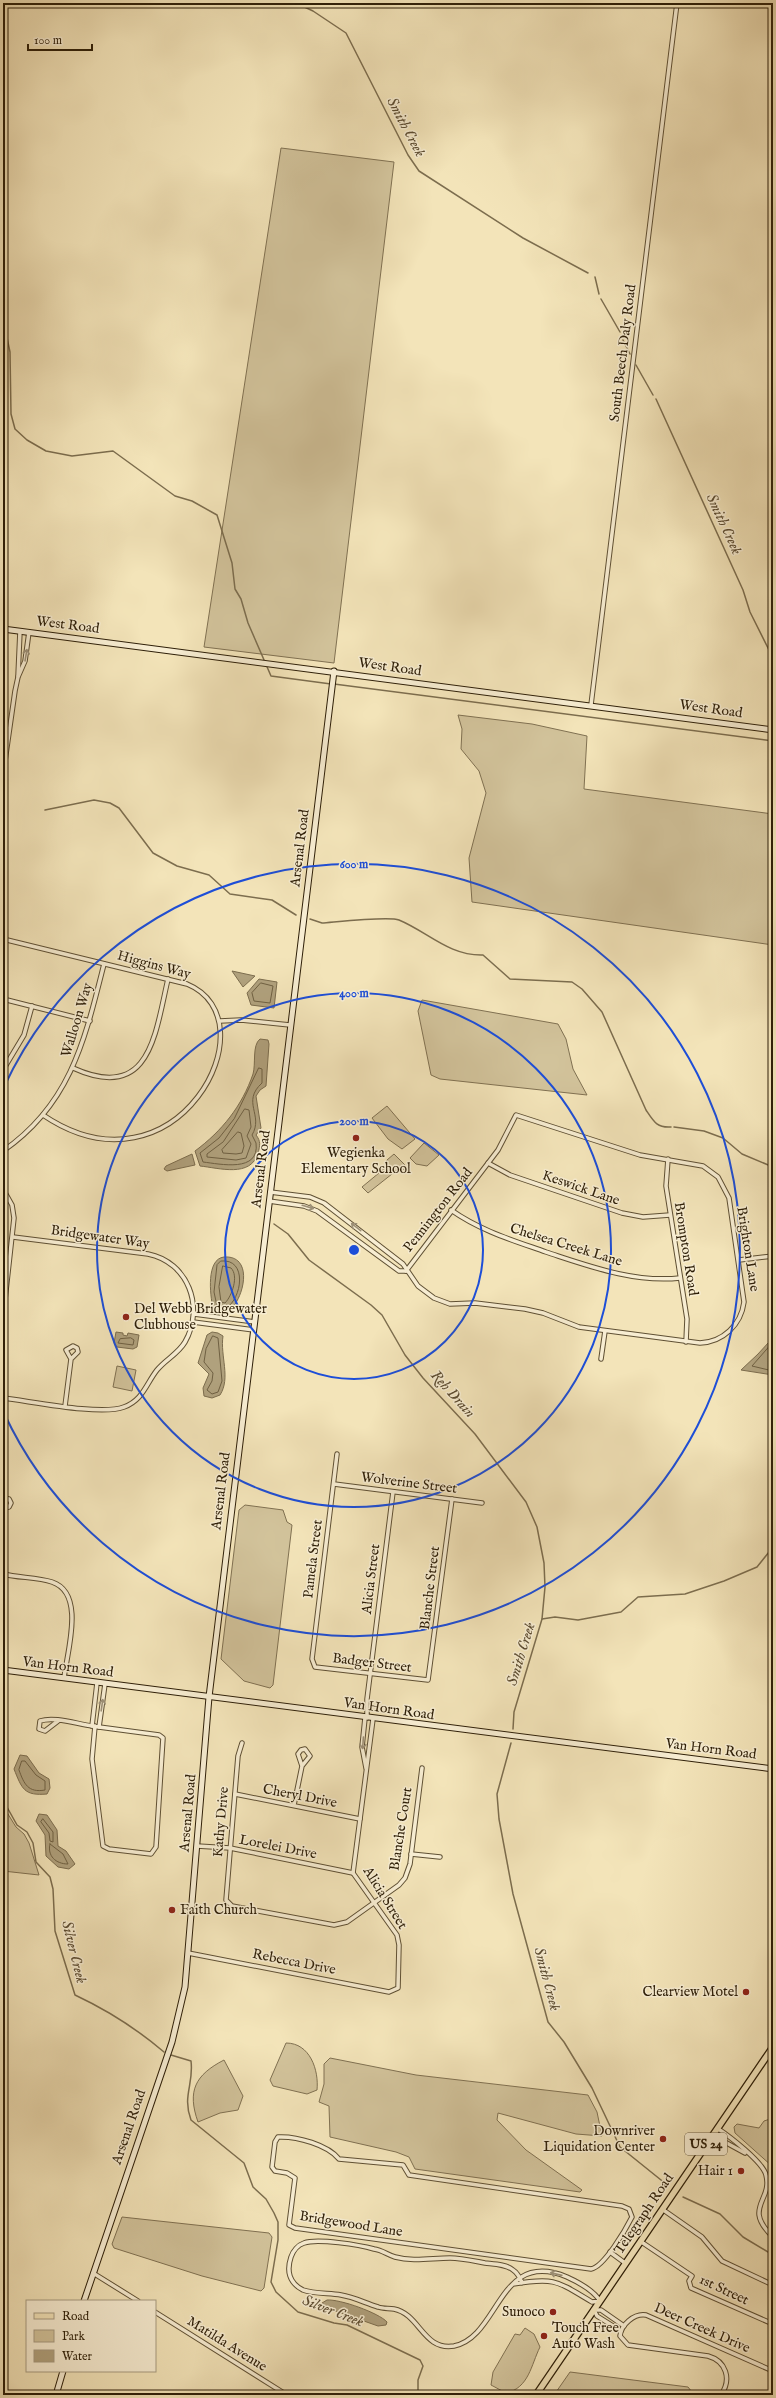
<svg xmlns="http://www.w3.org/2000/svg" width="776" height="2398" font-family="'IM FELL English',serif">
<rect width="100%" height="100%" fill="#f3e4b9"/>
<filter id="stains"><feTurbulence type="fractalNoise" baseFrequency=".005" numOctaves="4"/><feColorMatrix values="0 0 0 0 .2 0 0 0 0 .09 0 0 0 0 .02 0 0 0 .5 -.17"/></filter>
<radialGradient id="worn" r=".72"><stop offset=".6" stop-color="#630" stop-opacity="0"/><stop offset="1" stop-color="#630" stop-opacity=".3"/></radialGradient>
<g fill="#d2c39b" stroke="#807152">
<path d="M 281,148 L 394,162 L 334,663 L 204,647 Z"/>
<path d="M 458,715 L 532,724 L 587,736 L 584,789 L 773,814 L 773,945 L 472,902 L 469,858 L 486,793 L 479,771 L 461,749 L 462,729 Z"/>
<path d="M 422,1000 L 558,1024 L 566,1039 L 573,1069 L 587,1095 L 440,1079 L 431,1075 L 418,1011 Z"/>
<path d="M 387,1106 L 415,1139 L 402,1149 L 388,1139 L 372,1118 Z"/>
<path d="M 424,1143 L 439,1155 L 427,1166 L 416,1164 L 410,1158 Z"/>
<path d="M 394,1154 L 406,1166 L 407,1169 L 397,1170 L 368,1193 L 362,1187 L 385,1168 L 387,1160 Z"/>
<path d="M 117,1366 L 136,1370 L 132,1391 L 113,1387 Z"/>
<path d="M 245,1505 L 283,1510 L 287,1522 L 292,1525 L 273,1685 L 270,1688 L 244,1681 L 221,1659 L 239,1510 Z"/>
<path d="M 3,1806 L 16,1827 L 24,1834 L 29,1843 L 39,1875 L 3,1871 Z"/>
<path d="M 286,2043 C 310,2043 319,2070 317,2090 L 307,2094 L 273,2086 L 270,2080 Z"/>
<path d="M 330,2058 L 416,2075 L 588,2095 L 597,2112 L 602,2136 L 576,2134 L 498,2113 L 497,2120 L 526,2150 L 582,2190 L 580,2192 L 415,2169 L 409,2157 L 396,2152 L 330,2137 L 329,2106 L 319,2102 L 324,2084 L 324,2064 Z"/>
<path d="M 224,2060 L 243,2096 L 238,2110 L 220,2113 L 198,2122 C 187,2091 195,2075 224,2060 Z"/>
<path d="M 773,2118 L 773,2167 L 735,2133 L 734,2127 L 737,2124 L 759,2128 L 764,2121 Z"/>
<path d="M 122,2217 L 269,2233 L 272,2237 L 264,2288 L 261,2291 L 202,2276 L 114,2248 L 112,2244 Z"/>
<path d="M 525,2328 L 534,2334 L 540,2347 C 531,2365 529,2388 506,2393 L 491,2385 L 493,2372 L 515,2334 L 520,2335 Z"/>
<path d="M 570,2372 L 688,2387 L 692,2392 L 689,2395 L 554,2395 Z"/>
</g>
<g fill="#b0a17d" stroke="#7c6d4e">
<path d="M 232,971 L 255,976 L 243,987 Z"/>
<path d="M 259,979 L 277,982 L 274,1008 L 251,1005 L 247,993 Z"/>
<path d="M 260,1039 L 268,1040 L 269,1044 L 266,1086 L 260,1090 L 256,1096 L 261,1128 L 256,1135 C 261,1141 260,1146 258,1153 C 251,1178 219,1168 200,1166 L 195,1151 C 222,1131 242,1106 253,1074 C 256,1064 252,1045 260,1039 Z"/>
<path d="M 192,1154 L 195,1165 L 167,1171 L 164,1169 L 166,1166 Z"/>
<path d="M 224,1257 C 255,1255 244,1301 227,1313 L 217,1311 L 213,1308 C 210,1295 206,1259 224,1257 Z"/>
<path d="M 116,1332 L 123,1333 L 123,1335 L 127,1336 L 128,1333 L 139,1335 L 137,1347 L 133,1349 L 117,1347 L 114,1343 Z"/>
<path d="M 212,1332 L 218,1333 L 223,1336 C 220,1356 231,1378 220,1395 L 212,1398 L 204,1396 L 203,1388 L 209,1374 L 198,1363 L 207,1335 Z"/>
<path d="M 773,1332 L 773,1375 L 741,1370 L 758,1354 L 769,1342 Z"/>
<path d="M 20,1755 L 27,1756 L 39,1773 L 49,1779 L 50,1788 L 47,1794 C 24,1796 22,1789 14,1769 Z"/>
<path d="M 39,1814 L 47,1815 L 57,1830 L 58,1846 L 66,1851 L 75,1864 L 69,1869 L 58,1867 L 46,1856 L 45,1835 L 36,1821 Z"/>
<path d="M 327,2300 C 340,2299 379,2313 387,2322 L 386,2325 L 378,2326 L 330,2309 L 322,2303 Z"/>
</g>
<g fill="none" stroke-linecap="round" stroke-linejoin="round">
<g stroke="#6f6042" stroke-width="1">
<path d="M 261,983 L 273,986 L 270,1003 L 254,1001 L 252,993 Z"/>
<path d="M 259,1068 L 262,1069 L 262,1083 C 241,1102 264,1115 252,1135 C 253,1138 255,1140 256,1143 C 260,1173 220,1164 203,1162 L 200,1153 L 219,1138 L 234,1119 Z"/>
<path d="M 245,1109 L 249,1110 L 251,1127 L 247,1136 L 251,1144 L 246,1158 L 236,1160 L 207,1157 L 207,1154 L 223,1142 Z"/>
<path d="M 238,1132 L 241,1133 L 244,1146 L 242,1153 L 236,1154 L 223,1153 L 222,1150 Z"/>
<path d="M 221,1261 C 248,1258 242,1299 226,1308 L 217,1306 L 214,1292 L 217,1265 Z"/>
<path d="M 223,1266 L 231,1268 C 239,1276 232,1296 225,1303 L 221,1302 L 219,1287 Z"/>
<path d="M 213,1336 L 218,1338 L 222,1381 L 218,1392 L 212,1394 L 207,1390 L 212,1381 L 213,1373 L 204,1362 L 206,1349 Z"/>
<path d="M 131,1338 L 134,1340 L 133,1345 L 118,1343 L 120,1339 Z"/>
<path d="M 773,1342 L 752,1366 L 773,1371"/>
<path d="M 22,1761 L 25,1761 L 36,1775 L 45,1781 L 45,1790 C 28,1793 24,1784 19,1770 Z"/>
<path d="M 43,1819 L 53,1832 L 53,1842 L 50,1841 L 49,1833 L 41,1822 Z"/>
<path d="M 50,1844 L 63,1854 L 68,1864 C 56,1864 47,1856 50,1844 Z"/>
</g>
<g stroke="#7c6d4e" stroke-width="1.5">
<path d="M 296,3 L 313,11 L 346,33 L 408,155 L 419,171 L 523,238 L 588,273"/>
<path d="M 595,277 L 599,294"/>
<path d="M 601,299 L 620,332"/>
<path d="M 3,319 L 10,352 L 11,414 L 15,429 L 27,440 L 46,451 L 72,456 L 113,451 L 175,496 L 192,501 L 217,515 L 232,563 L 235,589 L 241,599 L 248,623 L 271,676 L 331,684"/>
<path d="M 623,340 L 630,354"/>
<path d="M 636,365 L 653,395"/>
<path d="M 656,399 L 743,590 L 750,612 L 773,658"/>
<path d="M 334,684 L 773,741"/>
<path d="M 45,810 L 94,800 L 110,803 L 119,808 L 153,853 L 177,866 L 209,875 L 230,894 L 272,900 L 296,915"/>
<path d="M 310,919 L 322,923 C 336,922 389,916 399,920 C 428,932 449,956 483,955 L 510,979 L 572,982 L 582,989 L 602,1012 L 646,1110 C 654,1122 657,1128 671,1127"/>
<path d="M 674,1127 L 704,1131 L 723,1138 L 742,1154 L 773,1167"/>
<path d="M 274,1224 L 288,1234 L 309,1260 L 371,1305 L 382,1315 L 405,1355 L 423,1378 L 475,1434 L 526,1502 L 537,1527 L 544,1563 L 545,1587 L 542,1619 L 514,1712 L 513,1729"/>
<path d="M 542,1619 L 555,1617 L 578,1620 L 621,1612 L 638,1597 L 685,1594 L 724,1581 L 757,1567 L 773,1547"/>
<path d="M 511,1743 L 497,1794 L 499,1819 L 513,1894 L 548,2022 L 564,2042 L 592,2088 L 620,2147 L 666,2184"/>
<path d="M 3,1800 L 17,1825 L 27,1832 L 33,1843 L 36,1862 L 50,1877 L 53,1889 L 55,1931 L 75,1995 C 107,2010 137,2029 164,2052"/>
<path d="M 171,2055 L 191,2061 C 194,2084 182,2096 191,2120 L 244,2163 L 253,2187 L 266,2199 L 274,2213 L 278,2222 L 278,2240 L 271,2282 L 276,2292 L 298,2312 L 334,2323 L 347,2325 L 420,2360 L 423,2366 L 418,2380 L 418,2395"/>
<path d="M 683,2197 L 720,2214 L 743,2237 L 773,2255"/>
</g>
<defs>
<g id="street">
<path d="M 18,676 L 20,631"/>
<path d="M 591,705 L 677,3"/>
<path d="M 3,775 L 15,691 L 18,677 L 25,661 L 29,632"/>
<path d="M 3,939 L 187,984 C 275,1020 176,1205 43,1115"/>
<path d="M 3,999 L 90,1021"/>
<path d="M 220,1021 L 241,1020 L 290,1025"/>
<path d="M 73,1068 C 150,1103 155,1035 168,979"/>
<path d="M 3,1070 L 24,1035 L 32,1006"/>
<path d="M 3,1151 C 71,1104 85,1039 104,964"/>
<path d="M 668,1159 L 666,1186 L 687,1319 L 686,1342"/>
<path d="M 488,1163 L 510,1175 L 622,1213 L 643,1217 L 670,1215"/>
<path d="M 3,1189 L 12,1205 L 14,1218 L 3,1318"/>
<path d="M 270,1192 L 310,1197 L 324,1203 L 403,1264 L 418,1286 L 434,1298 L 450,1304 L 475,1303 L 525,1309 L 543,1313 L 579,1327 L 700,1343 C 723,1342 741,1325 744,1302 L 729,1198 L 718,1177 L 703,1166 L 640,1155 L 516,1115 L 498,1150 L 406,1271"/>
<path d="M 269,1201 L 304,1206 L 317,1211 L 399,1271 L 406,1271"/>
<path d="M 451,1210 C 481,1231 512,1240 546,1252 C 589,1266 634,1283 680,1278"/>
<path d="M 739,1260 L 773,1256"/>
<path d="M 194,1314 L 255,1322"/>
<path d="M 193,1322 L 254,1330"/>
<path d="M 601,1359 L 605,1331"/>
<path d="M 3,1398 C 30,1401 101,1416 124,1407 C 143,1400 146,1384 157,1370 C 166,1359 178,1354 185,1342 C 205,1307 188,1262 148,1254 L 13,1237"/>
<path d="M 65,1406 L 71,1359 L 78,1352 L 77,1348 L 73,1346 L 66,1350 L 71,1359"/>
<path d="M 337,1454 L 312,1659 L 315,1667 L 428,1680 L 452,1499"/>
<path d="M 334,1484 L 482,1503"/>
<path d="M 3,1498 L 9,1499 L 11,1503 L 9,1507 L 3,1509"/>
<path d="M 3,1574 C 19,1578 37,1577 52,1582 C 86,1593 67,1652 64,1678"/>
<path d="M 365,1718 L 362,1747 L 366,1768"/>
<path d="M 367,1718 L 367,1699 L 393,1492"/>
<path d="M 58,1721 L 45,1731 L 39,1729 L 40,1721 C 54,1716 77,1724 92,1726 L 99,1727 L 159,1735 L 163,1738 L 156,1847 L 151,1854 L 109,1849 L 103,1846 L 92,1759 L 95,1726"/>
<path d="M 92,1726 L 97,1683"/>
<path d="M 99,1727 L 105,1684"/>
<path d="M 242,1743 L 238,1756 L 226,1900 L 232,1906 L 334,1925 L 347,1922 L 399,1885 L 405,1878 L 410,1864 L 422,1768"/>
<path d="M 235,1794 L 360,1819"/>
<path d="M 294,1805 L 302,1766 L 310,1756 L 305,1749 L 301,1750 L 298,1754 L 302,1766"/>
<path d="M 197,1846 L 230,1848 L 353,1873"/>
<path d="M 411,1854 L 440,1857"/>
<path d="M 188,1953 L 389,1992 L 398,1988 L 399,1945 L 397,1935 L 353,1873 L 373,1719"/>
<path d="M 717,2128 C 729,2136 763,2162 766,2175 C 773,2201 742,2207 773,2237"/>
<path d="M 712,2135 L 745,2153"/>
<path d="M 278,2137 C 297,2136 328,2145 339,2159 L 403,2165 L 409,2175 L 622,2206 L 629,2209 L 632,2217 C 626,2229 604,2267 591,2269 L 295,2228 L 289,2225 L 295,2178 L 287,2173 L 275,2171 L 272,2167 L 275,2142 Z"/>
<path d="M 662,2209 L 702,2237 L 722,2261 L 773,2285"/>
<path d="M 640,2241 L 692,2276 L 689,2281 L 691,2288 L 773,2324"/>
<path d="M 610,2252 L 625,2263"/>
<path d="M 93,2273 L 138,2301"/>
<path d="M 513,2284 C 555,2277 557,2281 592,2302 L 600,2301 C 594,2291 578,2282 567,2277 C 498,2248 500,2337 454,2346 C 423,2351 420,2314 394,2309 C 389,2308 383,2309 378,2307 C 365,2303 354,2297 341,2295 C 329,2293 314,2294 303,2290 C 297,2287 292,2282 290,2276 C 288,2270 289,2263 291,2257 C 293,2251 298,2245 304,2243 C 317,2238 360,2245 374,2249 C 382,2250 388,2255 395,2257 C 413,2262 432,2258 450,2258 C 461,2258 474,2261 485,2263 C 494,2264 506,2264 513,2270 C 518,2273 520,2278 522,2283"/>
<path d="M 593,2310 L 601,2310 L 624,2326"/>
<path d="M 594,2310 L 597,2316 L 621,2331"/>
<path d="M 155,2312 L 287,2395"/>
<path d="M 721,2395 C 732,2379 726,2361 708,2356 L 628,2345 L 620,2336 C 621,2325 634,2313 646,2315 L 773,2371"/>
</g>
<g id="secondary">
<path d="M 3,629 L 773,730"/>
<path d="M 3,1670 L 773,1769"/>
<path d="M 84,2301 L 172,2042 L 185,1987 L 209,1697 L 334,671"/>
<path d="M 56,2395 L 63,2371"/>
</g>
<path id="primary" d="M 536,2395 L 773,2047"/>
</defs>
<use href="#street" stroke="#5f5034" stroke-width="5.5"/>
<use href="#secondary" stroke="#2e1f08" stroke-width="7"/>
<use href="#primary" stroke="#2e1f08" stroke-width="8"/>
<use href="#street" stroke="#f7edd2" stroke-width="3.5"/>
<use href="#secondary" stroke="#f7edd2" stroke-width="5"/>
<use href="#primary" stroke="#f3e4b9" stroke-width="5.5"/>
</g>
<defs><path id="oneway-shaft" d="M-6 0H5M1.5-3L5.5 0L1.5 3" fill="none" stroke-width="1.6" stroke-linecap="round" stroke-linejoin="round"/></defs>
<g stroke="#9d9077">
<use href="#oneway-shaft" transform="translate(26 655) rotate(-81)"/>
<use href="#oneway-shaft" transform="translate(308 1207) rotate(16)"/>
<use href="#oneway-shaft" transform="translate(356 1227) rotate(-142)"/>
<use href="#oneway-shaft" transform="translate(102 1705) rotate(-82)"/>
<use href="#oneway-shaft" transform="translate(363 1743) rotate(94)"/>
<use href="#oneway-shaft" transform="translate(556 2274) rotate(-167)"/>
</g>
<g fill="none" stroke="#1d4ed8" stroke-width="2">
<circle cx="354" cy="1250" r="129"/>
<circle cx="354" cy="1250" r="257"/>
<path d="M4 1087A386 386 0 1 1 4 1413"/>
</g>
<g fill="#8f2418" stroke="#f7edd2" stroke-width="1.5">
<circle cx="356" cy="1138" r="4"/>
<circle cx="126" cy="1317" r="4"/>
<circle cx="172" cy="1910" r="4"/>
<circle cx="746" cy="1992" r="4"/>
<circle cx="663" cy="2139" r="4"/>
<circle cx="741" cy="2171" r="4"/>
<circle cx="553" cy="2312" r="4"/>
<circle cx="544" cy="2336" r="4"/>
</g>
<g text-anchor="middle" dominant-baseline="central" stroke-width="3" stroke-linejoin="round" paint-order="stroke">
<rect fill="#f7edd2" stroke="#6a5d45" stroke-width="1" x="685" y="2133" width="42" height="22" rx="3"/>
<g font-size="13" font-weight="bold" fill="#2e1f08">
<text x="706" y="2144">US 24</text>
</g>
<g font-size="14" fill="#2e1f08" stroke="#f7edd2">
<text transform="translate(623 353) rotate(-83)">South Beech Daly Road</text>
<text transform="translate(68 625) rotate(7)">West Road</text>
<text transform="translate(390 667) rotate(8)">West Road</text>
<text transform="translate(711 709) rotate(8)">West Road</text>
<text transform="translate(300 848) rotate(-83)">Arsenal Road</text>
<text transform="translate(154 965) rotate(15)">Higgins Way</text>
<text transform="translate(77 1020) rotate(-73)">Walloon Way</text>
<text transform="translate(261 1169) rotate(-83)">Arsenal Road</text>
<text transform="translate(581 1188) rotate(19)">Keswick Lane</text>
<text transform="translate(438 1210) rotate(-52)">Pennington Road</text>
<text transform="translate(100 1237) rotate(8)">Bridgewater Way</text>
<text transform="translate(566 1245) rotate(17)">Chelsea Creek Lane</text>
<text transform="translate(686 1249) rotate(81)">Brompton Road</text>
<text transform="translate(748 1249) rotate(81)">Brighton Lane</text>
<text transform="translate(409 1483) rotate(7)">Wolverine Street</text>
<text transform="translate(221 1491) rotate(-83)">Arsenal Road</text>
<text transform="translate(313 1559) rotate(-83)">Pamela Street</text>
<text transform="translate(371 1579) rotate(-83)">Alicia Street</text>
<text transform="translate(430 1588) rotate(-83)">Blanche Street</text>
<text transform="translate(372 1663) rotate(7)">Badger Street</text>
<text transform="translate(68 1667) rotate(7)">Van Horn Road</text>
<text transform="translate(389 1709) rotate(8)">Van Horn Road</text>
<text transform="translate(711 1749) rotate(7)">Van Horn Road</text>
<text transform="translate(300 1796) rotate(11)">Cheryl Drive</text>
<text transform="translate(188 1813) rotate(-85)">Arsenal Road</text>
<text transform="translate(221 1822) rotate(-85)">Kathy Drive</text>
<text transform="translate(401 1829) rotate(-81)">Blanche Court</text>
<text transform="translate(278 1847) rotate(11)">Lorelei Drive</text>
<text transform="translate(385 1898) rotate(58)">Alicia Street</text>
<text transform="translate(294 1962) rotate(11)">Rebecca Drive</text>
<text transform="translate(129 2127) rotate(-71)">Arsenal Road</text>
<text transform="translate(644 2214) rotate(-56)">Telegraph Road</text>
<text transform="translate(351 2224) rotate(9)">Bridgewood Lane</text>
<text transform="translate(724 2290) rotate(25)">1st Street</text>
<text transform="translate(702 2328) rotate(24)">Deer Creek Drive</text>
<text transform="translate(227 2344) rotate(32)">Matilda Avenue</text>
</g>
<g font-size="14" fill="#2e1f08" stroke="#f7edd2" text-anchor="end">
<text x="356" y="1153" text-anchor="middle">Wegienka<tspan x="356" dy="16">Elementary School</tspan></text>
<text x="134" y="1309" text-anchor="start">Del Webb Bridgewater<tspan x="134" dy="16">Clubhouse</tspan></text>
<text x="180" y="1910" text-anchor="start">Faith Church</text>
<text x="738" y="1992">Clearview Motel</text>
<text x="655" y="2131">Downriver<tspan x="655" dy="16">Liquidation Center</tspan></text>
<text x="733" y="2171">Hair 1</text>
<text x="545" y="2312">Sunoco</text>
<text x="552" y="2328" text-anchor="start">Touch Free<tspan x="552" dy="16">Auto Wash</tspan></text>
</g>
<g font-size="15" font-style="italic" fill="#5c4c31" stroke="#f7edd2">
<text transform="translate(406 127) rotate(62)">Smith Creek</text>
<text transform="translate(724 524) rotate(65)">Smith Creek</text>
<text transform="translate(453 1394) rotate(48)">Reh Drain</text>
<text transform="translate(521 1654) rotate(-73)">Smith Creek</text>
<text transform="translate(74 1952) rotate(76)">Silver Creek</text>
<text transform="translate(547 1979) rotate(75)">Smith Creek</text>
<text transform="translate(333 2311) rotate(21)">Silver Creek</text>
</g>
</g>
<circle cx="354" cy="1250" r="6" fill="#1d4ed8" stroke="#f7edd2" stroke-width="2"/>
<g font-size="12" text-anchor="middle" font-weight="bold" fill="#1d4ed8" stroke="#f7edd2" stroke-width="3" stroke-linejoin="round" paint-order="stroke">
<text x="354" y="868">600 m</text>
<text x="354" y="997">400 m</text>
<text x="354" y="1125">200 m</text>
</g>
<rect width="776" height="2398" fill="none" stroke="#f3e4b9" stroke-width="16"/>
<rect x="4" y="4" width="768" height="2390" fill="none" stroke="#2e1f08" stroke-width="2"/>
<rect x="8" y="8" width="760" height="2382" fill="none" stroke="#2e1f08"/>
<rect x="26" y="2300" width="130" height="72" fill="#f7edd2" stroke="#a79b81"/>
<rect x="34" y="2313" width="20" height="6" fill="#f3e4b9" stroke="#a79b81"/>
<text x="62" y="2320" font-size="12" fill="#2e1f08">Road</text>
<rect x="34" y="2330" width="20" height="12" fill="#d2c39b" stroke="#a79b81"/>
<text x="62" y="2340" font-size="12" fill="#2e1f08">Park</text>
<rect x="34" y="2350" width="20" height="12" fill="#b0a17d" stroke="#a79b81"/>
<text x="62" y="2360" font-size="12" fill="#2e1f08">Water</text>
<path d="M28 44v6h64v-6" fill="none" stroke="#2e1f08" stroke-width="2"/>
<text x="34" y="44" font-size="12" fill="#2e1f08" stroke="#f7edd2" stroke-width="3" paint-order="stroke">100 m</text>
<rect width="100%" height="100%" filter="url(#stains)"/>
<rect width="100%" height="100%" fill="url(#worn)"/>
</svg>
